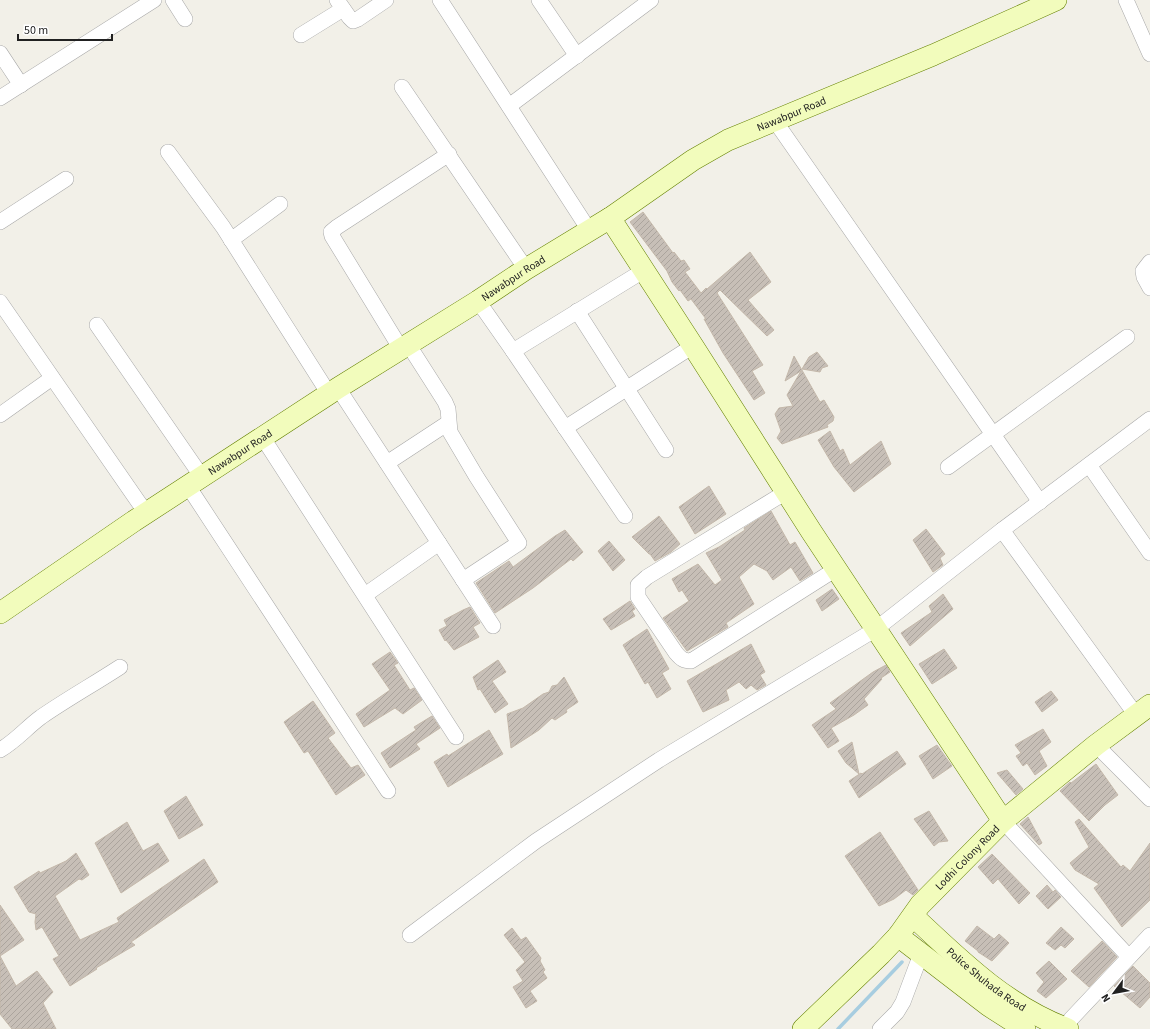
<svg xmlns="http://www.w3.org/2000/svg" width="1150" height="1029" font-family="'Source Sans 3',sans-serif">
<defs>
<pattern id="building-hatch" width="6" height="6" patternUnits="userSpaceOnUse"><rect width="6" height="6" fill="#c7bfb7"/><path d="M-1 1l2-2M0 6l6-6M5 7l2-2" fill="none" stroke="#aba49d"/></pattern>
</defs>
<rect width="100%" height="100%" fill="#f2f0e8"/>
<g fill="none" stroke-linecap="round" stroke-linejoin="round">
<path stroke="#a7cde0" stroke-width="3.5" d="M 838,1029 L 902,962"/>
</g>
<g fill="url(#building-hatch)" stroke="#c4b8aa">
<path d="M 643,212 L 673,253 L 674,252 L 681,261 L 684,260 L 690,269 L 685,272 L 701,293 L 706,288 L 707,289 L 750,252 L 771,282 L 748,300 L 774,330 L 767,336 L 720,290 L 717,293 L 763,365 L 752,371 L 765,393 L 754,400 L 723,353 L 704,319 L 706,319 L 691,299 L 688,301 L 680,290 L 679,291 L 672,282 L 667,271 L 630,222 Z"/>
<path d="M 817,352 L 828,366 L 822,368 L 820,372 L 802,369 L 809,357 Z"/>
<path d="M 794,356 L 820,402 L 824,400 L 834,417 L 833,421 L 827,425 L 828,427 L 782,444 L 777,438 L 781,431 L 775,414 L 779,408 L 793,406 L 787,395 L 801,371 L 785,381 Z"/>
<path d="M 830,431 L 840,451 L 843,449 L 850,465 L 881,441 L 891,464 L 854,492 L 834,467 L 818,440 Z"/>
<path d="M 709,486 L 726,514 L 695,534 L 679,507 Z"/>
<path d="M 771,511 L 790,545 L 795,542 L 813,573 L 800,581 L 791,567 L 773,580 L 767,571 L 754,564 L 739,577 L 754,604 L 726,623 L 728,627 L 687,651 L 663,618 L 689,601 L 682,590 L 679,592 L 672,579 L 698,564 L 715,585 L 722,580 L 706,553 L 719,547 L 745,530 L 744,528 Z"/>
<path d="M 659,516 L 680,544 L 671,552 L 655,561 L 650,554 L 649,554 L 632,537 Z"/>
<path d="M 926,529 L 945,554 L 940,558 L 943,565 L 933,572 L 913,540 Z"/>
<path d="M 565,530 L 583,552 L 573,561 L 571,559 L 533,588 L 495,613 L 476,583 L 509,561 L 513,567 L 555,536 Z"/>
<path d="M 609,541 L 625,560 L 613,571 L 598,551 Z"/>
<path d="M 832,589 L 839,599 L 822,611 L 816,600 Z"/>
<path d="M 943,594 L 953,609 L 910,646 L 901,633 L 932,612 L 929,606 Z"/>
<path d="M 630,601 L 635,609 L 632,611 L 635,616 L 611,630 L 603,619 Z"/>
<path d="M 470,607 L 480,623 L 473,627 L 479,637 L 454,650 L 446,640 L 445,641 L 439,630 L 447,626 L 444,620 L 463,610 Z"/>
<path d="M 647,629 L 669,669 L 662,673 L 671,689 L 657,698 L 648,682 L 645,684 L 623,645 Z"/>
<path d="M 751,644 L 765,672 L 760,675 L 766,685 L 757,690 L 751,685 L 746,689 L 739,682 L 726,690 L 729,700 L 703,712 L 687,681 Z"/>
<path d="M 944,649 L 957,668 L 932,684 L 919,664 Z"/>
<path d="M 390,652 L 398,663 L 394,665 L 410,690 L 414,688 L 422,700 L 403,714 L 395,708 L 364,727 L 356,714 L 390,690 L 372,664 Z"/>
<path d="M 498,660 L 506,672 L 492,681 L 508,704 L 495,713 L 480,689 L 478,690 L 473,677 Z"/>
<path d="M 886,665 L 890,672 L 881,678 L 882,679 L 864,699 L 868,705 L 854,715 L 831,728 L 839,741 L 828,748 L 812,725 L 836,709 L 830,703 L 873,672 Z"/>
<path d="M 564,677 L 578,702 L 566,710 L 567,712 L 555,720 L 552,718 L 539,730 L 511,748 L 507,714 L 523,708 L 543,694 L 549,692 L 552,686 L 557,685 Z"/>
<path d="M 1051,691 L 1058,700 L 1042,712 L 1035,702 Z"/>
<path d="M 313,701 L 335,733 L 328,738 L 351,768 L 358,765 L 365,775 L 336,795 L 308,751 L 304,753 L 284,722 Z"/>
<path d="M 432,716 L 440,728 L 416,744 L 420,749 L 390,768 L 381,753 L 416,730 L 414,727 Z"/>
<path d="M 1043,729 L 1051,742 L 1039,751 L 1047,766 L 1035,775 L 1027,763 L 1023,766 L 1016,756 L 1021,753 L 1015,745 Z"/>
<path d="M 489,730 L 503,754 L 448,787 L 434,762 L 447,754 L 448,756 Z"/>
<path d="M 852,742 L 859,774 L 846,763 L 838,751 Z"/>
<path d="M 937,745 L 952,766 L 933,779 L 919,756 Z"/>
<path d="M 897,751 L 906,764 L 859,798 L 849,781 L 861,773 L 862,774 Z"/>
<path d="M 1096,764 L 1118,795 L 1105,805 L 1089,821 L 1060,791 L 1070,782 L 1071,783 Z"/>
<path d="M 1007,770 L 1023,789 L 1016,795 L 997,773 Z"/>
<path d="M 186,796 L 203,825 L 179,839 L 164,811 Z"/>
<path d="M 929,811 L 948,841 L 939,842 L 934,846 L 914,819 Z"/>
<path d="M 1028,817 L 1042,843 L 1039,845 L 1020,824 Z"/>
<path d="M 1079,819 L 1121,867 L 1123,865 L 1130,871 L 1150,843 L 1150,900 L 1122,927 L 1094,888 L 1099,884 L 1075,870 L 1070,863 L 1089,847 L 1075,822 Z"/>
<path d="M 127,822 L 143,851 L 158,843 L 169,861 L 121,893 L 95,843 Z"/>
<path d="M 880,832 L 918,890 L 913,895 L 906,890 L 894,899 L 879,906 L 845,856 Z"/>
<path d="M 76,853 L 89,875 L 82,880 L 79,879 L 55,896 L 80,940 L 119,922 L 117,918 L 204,859 L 218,882 L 131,942 L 135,945 L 96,968 L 97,969 L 70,986 L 53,959 L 59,956 L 42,927 L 36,930 L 35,922 L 36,914 L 29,912 L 14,887 L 39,871 L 40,873 L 66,861 Z"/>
<path d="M 992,854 L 1030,893 L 1019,904 L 998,879 L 993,884 L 978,867 Z"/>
<path d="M 1047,885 L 1053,892 L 1055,890 L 1061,897 L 1048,909 L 1036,896 Z"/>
<path d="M 0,905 L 24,940 L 0,956 Z"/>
<path d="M 977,926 L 994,939 L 999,934 L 1009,943 L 992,961 L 978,952 L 978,951 L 965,941 Z"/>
<path d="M 1061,927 L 1074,939 L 1065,948 L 1061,945 L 1055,950 L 1046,943 Z"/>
<path d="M 512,928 L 521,940 L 526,937 L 541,958 L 540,961 L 545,970 L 543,972 L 547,978 L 530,991 L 537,1001 L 526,1008 L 513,987 L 523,981 L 516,970 L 525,962 L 504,935 Z"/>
<path d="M 1102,941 L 1117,957 L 1089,987 L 1071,971 Z"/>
<path d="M 0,956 L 16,986 L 37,971 L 53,992 L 43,1003 L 56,1029 L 12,1029 L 0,1014 Z"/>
<path d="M 1049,961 L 1067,979 L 1046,998 L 1037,991 L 1044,982 L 1036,973 Z"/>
<path d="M 1133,966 L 1150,983 L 1150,997 L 1140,1008 L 1114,986 Z"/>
</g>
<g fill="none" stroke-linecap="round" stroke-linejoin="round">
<defs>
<g id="street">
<path d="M 173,0 L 185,19"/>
<path d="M 337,0 L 349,17 L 353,21 L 358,19 L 386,0"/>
<path d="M 440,0 L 589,230"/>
<path d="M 539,0 L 577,56"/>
<path d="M 1126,0 L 1150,54"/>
<path d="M 301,35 L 343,9"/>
<path d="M 0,53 L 21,85"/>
<path d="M 402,87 L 526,269"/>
<path d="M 0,98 L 154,0"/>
<path d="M 509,106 L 651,0"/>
<path d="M 775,121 L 1040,502"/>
<path d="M 168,152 L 223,227 L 329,394"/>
<path d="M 0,222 L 66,179"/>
<path d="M 231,240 L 280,204"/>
<path d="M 1150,262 L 1143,271 L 1144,277 L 1150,288"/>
<path d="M 478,301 L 513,351 L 625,516"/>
<path d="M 0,302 L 146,513"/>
<path d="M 577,311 L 666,450"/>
<path d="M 97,325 L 202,477"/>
<path d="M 408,344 L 445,402 L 448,409 L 450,432 L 476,476 L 519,543 L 463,580"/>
<path d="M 401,349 L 332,236 L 331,232 L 337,227 L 449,154"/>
<path d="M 513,351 L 643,271"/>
<path d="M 338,388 L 493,626"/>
<path d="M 0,415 L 52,378"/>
<path d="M 565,428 L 693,346"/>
<path d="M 263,438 L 456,737"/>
<path d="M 387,463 L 448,423"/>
<path d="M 1089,465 L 1150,553"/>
<path d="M 948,467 L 1127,337"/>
<path d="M 188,486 L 388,791"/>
<path d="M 786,492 L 647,577 L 638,585 L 638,597 L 676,653 C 681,659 684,661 691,661 L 836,569"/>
<path d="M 1002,530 L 1136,715"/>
<path d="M 365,595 L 439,543"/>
<path d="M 1096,745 L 1150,799"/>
<path d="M 0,750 C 17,740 26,728 41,717 C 67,699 94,684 120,667"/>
<path d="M 1003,821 L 1129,957"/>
<path d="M 410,935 L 536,841 L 659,760 L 876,629 L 1002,530 L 1150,419"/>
<path d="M 1066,1028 L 1071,1019 L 1150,935"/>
<path d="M 880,1029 L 897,1012 L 903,1002 L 921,954"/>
</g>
<g id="secondary">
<path d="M 610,218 L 693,346 L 811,531 L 1003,821"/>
<path id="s1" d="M 0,613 L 134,521 L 338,388 L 478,301 L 526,269 L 610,218 L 693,160 L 728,140 L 933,55 L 1056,0"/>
<path id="s2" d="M 913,916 C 960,960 1006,1006 1068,1029"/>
<path d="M 898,936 L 989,1006 L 1025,1029"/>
<path id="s3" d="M 803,1029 L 881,954 L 898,936 L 920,905 L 1003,821 L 1096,745 L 1150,705"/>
</g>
</defs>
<use href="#street" stroke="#a8a8a8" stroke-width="16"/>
<use href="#secondary" stroke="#648001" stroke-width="22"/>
<use href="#street" stroke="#fff" stroke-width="15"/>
<use href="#secondary" stroke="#f2fcbc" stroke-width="21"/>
</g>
<g text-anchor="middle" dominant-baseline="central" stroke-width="4" stroke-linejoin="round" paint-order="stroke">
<g font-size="11" fill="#212121" stroke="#fff">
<text stroke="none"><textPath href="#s1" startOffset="937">Nawabpur Road</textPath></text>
<text stroke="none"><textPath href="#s1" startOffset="613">Nawabpur Road</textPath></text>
<text stroke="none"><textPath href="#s1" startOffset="289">Nawabpur Road</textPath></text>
<text stroke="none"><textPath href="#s3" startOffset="238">Lodhi Colony Road</textPath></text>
<text stroke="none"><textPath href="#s2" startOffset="97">Police Shuhada Road</textPath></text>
</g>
</g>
<g transform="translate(1114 993) rotate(238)" stroke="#ffffff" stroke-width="3" paint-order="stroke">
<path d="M0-3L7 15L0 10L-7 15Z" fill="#212121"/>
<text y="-6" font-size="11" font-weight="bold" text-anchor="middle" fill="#212121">N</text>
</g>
<path d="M18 34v6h94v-6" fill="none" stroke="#212121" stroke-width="2"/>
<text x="24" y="34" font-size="12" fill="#212121" stroke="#ffffff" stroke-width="3" paint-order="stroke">50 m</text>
</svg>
